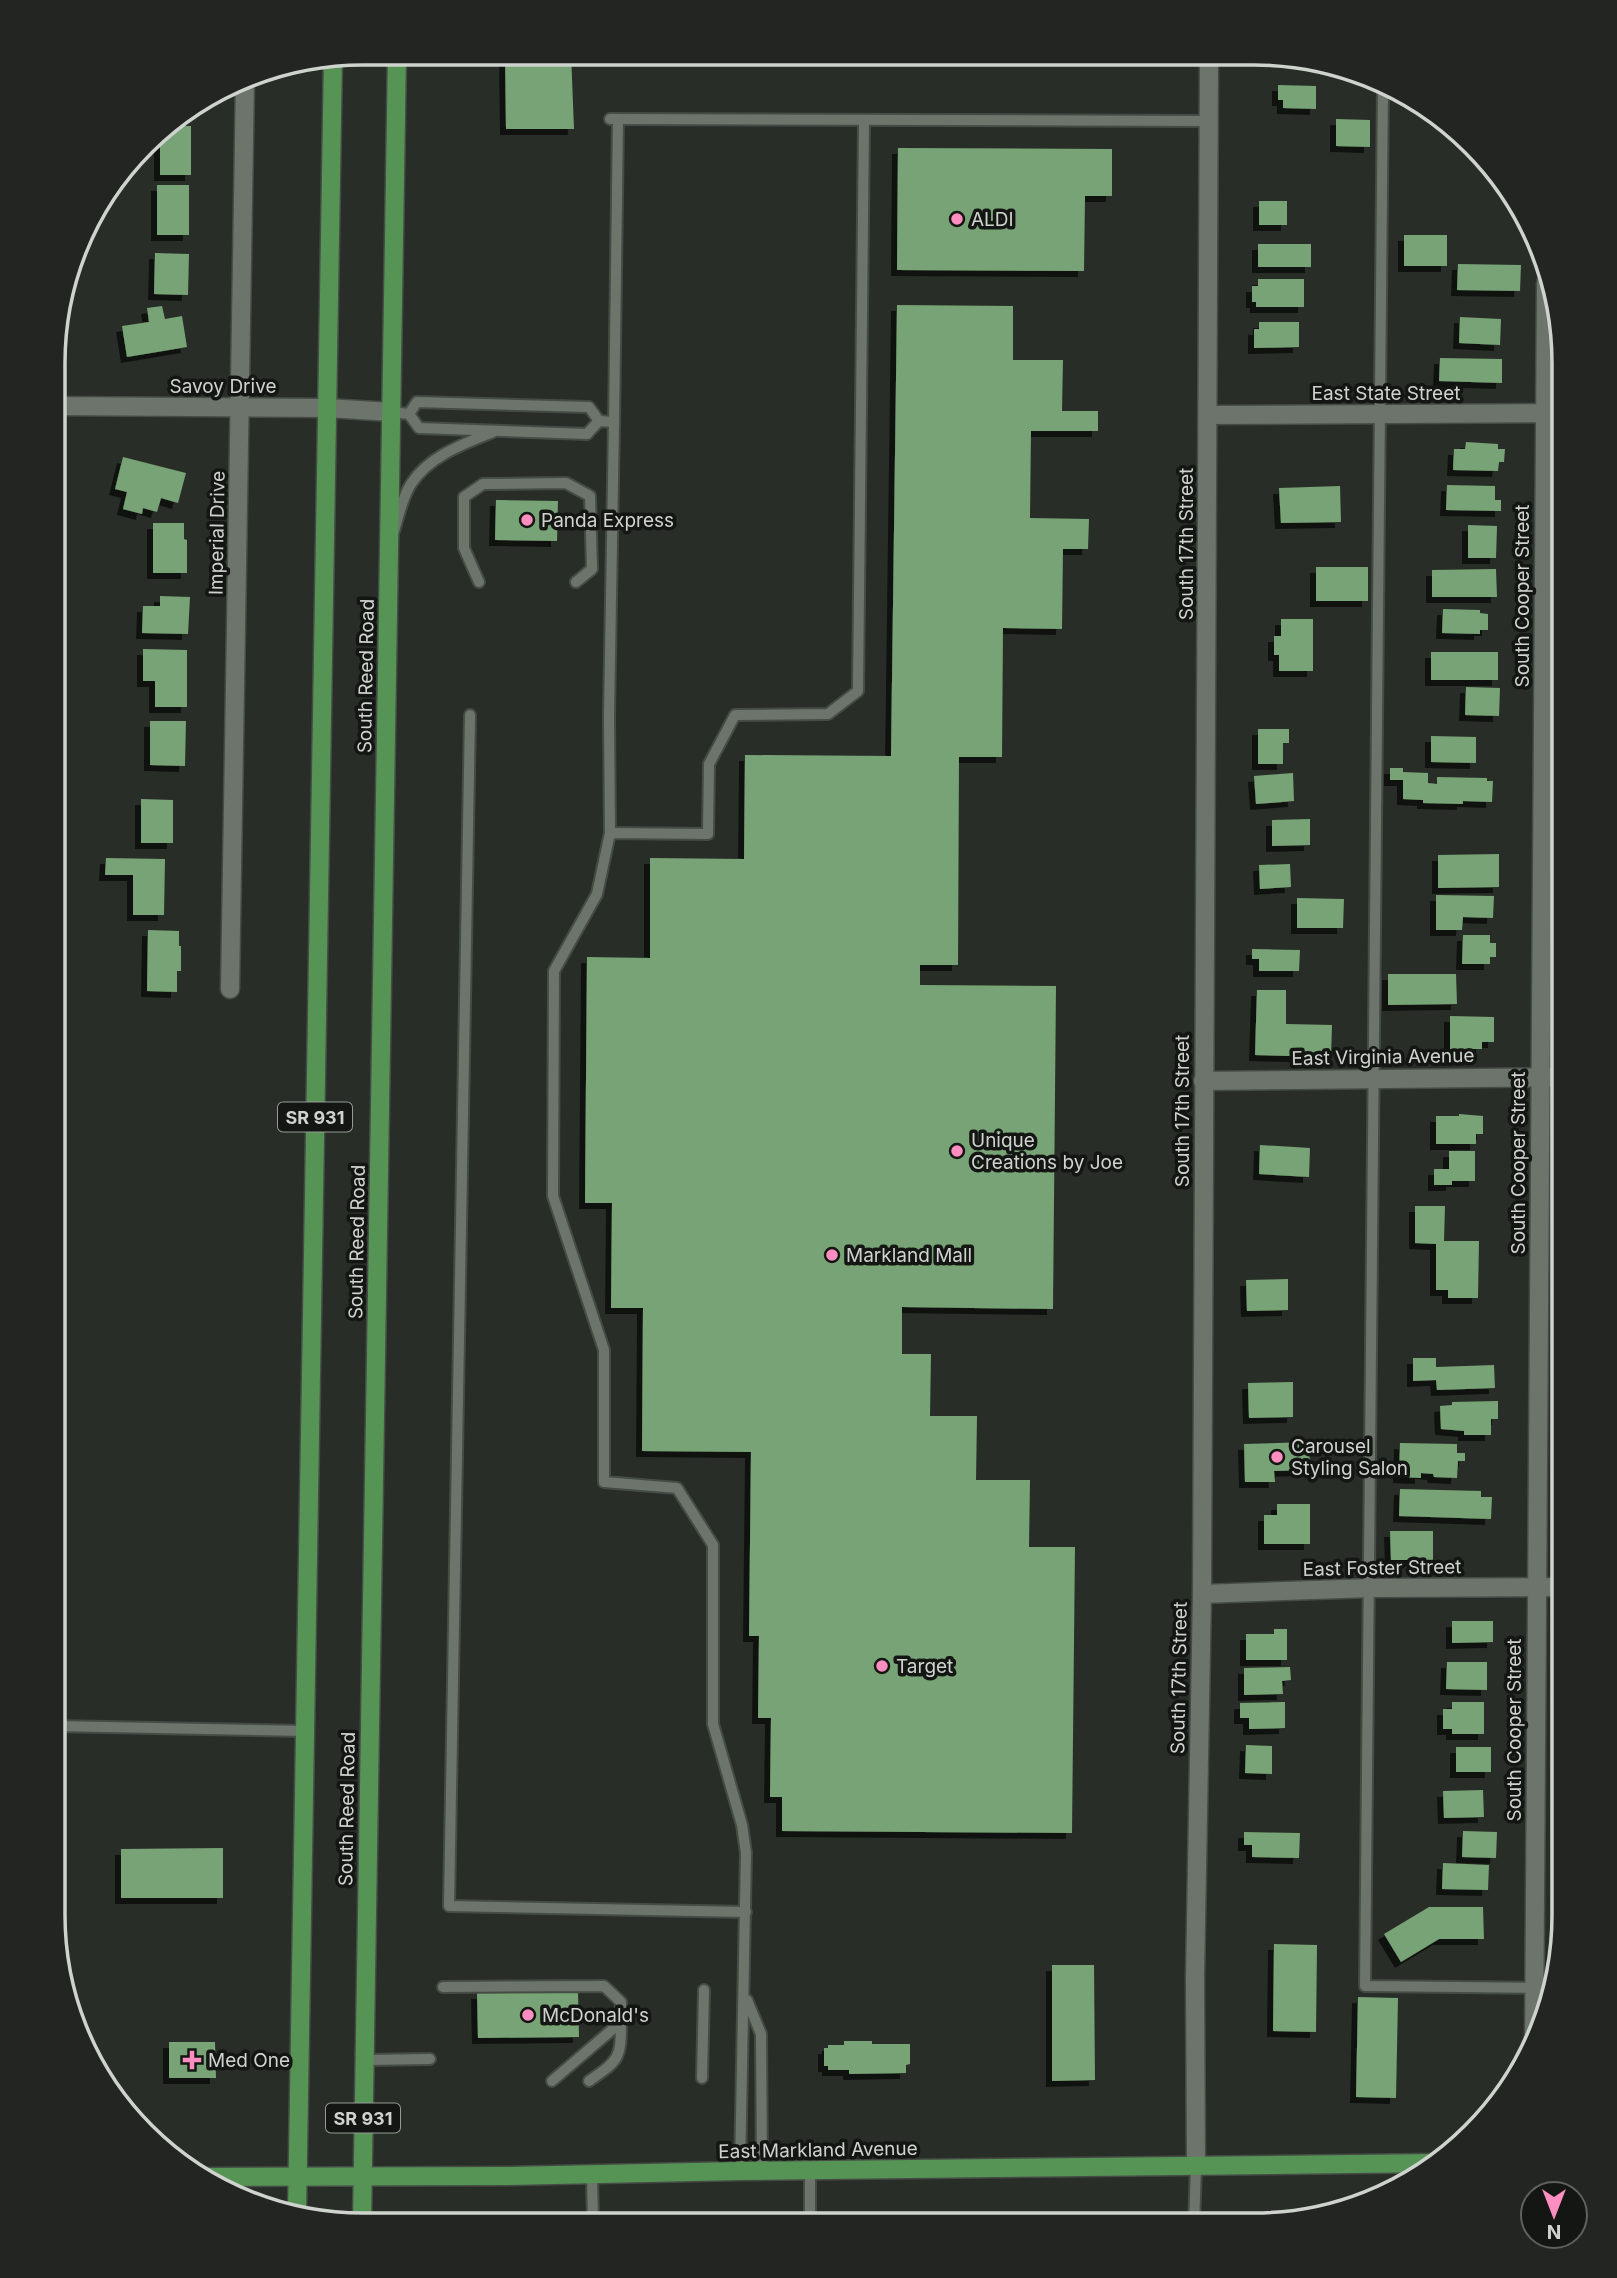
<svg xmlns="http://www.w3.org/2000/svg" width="1617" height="2278" font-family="Inter,sans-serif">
<defs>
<filter id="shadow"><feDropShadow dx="-6" dy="6" stdDeviation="0" flood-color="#0009"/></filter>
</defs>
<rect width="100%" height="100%" fill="#282e27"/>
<g fill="#78a376" filter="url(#shadow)">
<path d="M 505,53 L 571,53 L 574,129 L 506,129 Z"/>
<path d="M 1278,85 L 1316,86 L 1316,109 L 1283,108 L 1283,100 L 1278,100 Z"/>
<path d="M 1336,119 L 1370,120 L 1370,147 L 1336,146 Z"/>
<path d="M 164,126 L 191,126 L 191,175 L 160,175 L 160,128 Z"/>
<path d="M 898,148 L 1112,149 L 1112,196 L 1085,196 L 1084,271 L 897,270 Z"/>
<rect x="157" y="185" width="32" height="50"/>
<rect x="1259" y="201" width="28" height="24"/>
<rect x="1404" y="235" width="43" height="31"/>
<rect x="1258" y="244" width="53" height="23"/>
<path d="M 155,253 L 189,254 L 188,295 L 154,294 Z"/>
<path d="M 1458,264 L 1521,265 L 1520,291 L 1457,290 Z"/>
<path d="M 1258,279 L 1304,279 L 1304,307 L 1256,307 L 1256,302 L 1252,302 L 1252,286 L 1258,286 Z"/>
<path d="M 897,305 L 1013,306 L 1013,360 L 1063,360 L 1062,411 L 1098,411 L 1098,431 L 1031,431 L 1030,518 L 1089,519 L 1088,549 L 1063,549 L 1062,629 L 1003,628 L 1002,757 L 959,757 L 958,965 L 920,965 L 920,985 L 1056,986 L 1053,1309 L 902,1307 L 902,1354 L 931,1354 L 930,1416 L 977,1416 L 976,1480 L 1030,1480 L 1029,1547 L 1075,1547 L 1072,1833 L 782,1831 L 782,1797 L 770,1797 L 771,1718 L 758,1718 L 759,1636 L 749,1636 L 751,1452 L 642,1451 L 643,1308 L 611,1308 L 612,1203 L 585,1203 L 587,957 L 650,958 L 650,858 L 744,859 L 745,755 L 891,756 Z"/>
<path d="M 162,306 L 165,319 L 182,316 L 187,347 L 127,357 L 122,326 L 149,322 L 147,308 Z"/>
<path d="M 1460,317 L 1501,319 L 1500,345 L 1459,343 Z"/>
<path d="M 1259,322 L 1299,322 L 1299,347 L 1254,348 L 1254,329 L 1259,329 Z"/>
<path d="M 1440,358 L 1502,359 L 1502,383 L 1439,381 Z"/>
<path d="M 1466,442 L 1498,444 L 1498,449 L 1505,449 L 1504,462 L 1499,462 L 1498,471 L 1453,470 L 1454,449 L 1465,449 Z"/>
<path d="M 123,457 L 186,473 L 178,503 L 161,498 L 157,512 L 143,508 L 142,514 L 123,509 L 127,492 L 115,489 Z"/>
<path d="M 1447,485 L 1495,486 L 1495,500 L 1501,500 L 1501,511 L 1446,510 Z"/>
<path d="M 1340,486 L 1341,522 L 1281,523 L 1279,488 Z"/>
<path d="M 496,500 L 558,501 L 557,541 L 495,540 Z"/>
<path d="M 153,523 L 184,523 L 184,539 L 187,540 L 187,573 L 153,573 Z"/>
<path d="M 1468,525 L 1497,526 L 1496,558 L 1468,558 Z"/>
<rect x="1316" y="567" width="52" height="34"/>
<path d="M 1496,569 L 1497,597 L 1432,597 L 1432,570 Z"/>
<path d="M 160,596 L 190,597 L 188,634 L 142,633 L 143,606 L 160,606 Z"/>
<path d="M 1443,609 L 1480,610 L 1480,613 L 1488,614 L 1488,630 L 1480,630 L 1480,634 L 1442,633 Z"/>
<path d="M 1281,619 L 1313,619 L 1313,671 L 1279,671 L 1279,655 L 1274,655 L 1274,636 L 1281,636 Z"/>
<path d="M 143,649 L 187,650 L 187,707 L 155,707 L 155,681 L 143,681 Z"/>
<rect x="1431" y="652" width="67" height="28"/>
<path d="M 1466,687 L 1500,688 L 1499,716 L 1465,715 Z"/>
<path d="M 150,721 L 186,721 L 185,766 L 150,765 Z"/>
<path d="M 1258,729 L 1289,729 L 1289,743 L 1283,743 L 1283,764 L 1258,764 Z"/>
<path d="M 1431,736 L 1476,737 L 1476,763 L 1431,762 Z"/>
<path d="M 1390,768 L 1403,768 L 1403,772 L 1428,773 L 1428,783 L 1437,784 L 1437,777 L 1487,778 L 1487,781 L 1493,781 L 1492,802 L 1463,801 L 1463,804 L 1423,803 L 1423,800 L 1403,799 L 1403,780 L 1390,780 Z"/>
<path d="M 1293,773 L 1294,801 L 1256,804 L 1254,776 Z"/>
<path d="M 141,799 L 173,800 L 173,843 L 141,843 Z"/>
<path d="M 1310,819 L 1310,845 L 1272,846 L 1272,820 Z"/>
<path d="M 1499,854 L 1499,887 L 1438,888 L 1438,855 Z"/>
<path d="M 106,858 L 165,859 L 164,915 L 133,915 L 133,875 L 105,875 Z"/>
<path d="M 1290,864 L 1291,887 L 1260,889 L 1259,865 Z"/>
<path d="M 1436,895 L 1494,896 L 1493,918 L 1463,917 L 1462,930 L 1436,930 Z"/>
<path d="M 1297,898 L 1344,899 L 1343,928 L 1297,928 Z"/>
<path d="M 148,930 L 179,931 L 179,946 L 181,946 L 181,971 L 177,971 L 177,992 L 147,991 Z"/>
<path d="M 1463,935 L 1490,935 L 1490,943 L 1496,943 L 1496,957 L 1490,957 L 1490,964 L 1462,964 Z"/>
<path d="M 1252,949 L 1300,950 L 1299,971 L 1259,971 L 1259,959 L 1252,959 Z"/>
<path d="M 1388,974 L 1456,974 L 1457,1004 L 1388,1005 Z"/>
<path d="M 1257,990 L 1286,990 L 1286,1024 L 1332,1025 L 1331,1057 L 1255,1055 Z"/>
<path d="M 1450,1016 L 1494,1017 L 1494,1042 L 1482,1042 L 1482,1049 L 1450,1049 Z"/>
<path d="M 1459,1114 L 1483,1116 L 1483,1134 L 1476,1134 L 1476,1144 L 1436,1144 L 1436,1116 L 1459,1116 Z"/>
<path d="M 1260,1145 L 1310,1148 L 1309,1177 L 1259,1174 Z"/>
<path d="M 1449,1151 L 1475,1151 L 1475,1181 L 1452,1181 L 1452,1185 L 1434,1185 L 1434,1169 L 1449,1169 Z"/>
<path d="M 1415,1206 L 1445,1206 L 1444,1241 L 1479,1241 L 1478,1298 L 1448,1298 L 1448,1290 L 1436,1290 L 1436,1244 L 1415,1243 Z"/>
<path d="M 1288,1279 L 1288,1310 L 1247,1311 L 1246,1280 Z"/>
<path d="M 1413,1358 L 1436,1358 L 1436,1367 L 1494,1365 L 1495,1388 L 1437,1390 L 1436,1380 L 1413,1381 Z"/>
<path d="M 1293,1382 L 1293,1417 L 1249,1418 L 1248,1383 Z"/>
<path d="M 1498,1401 L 1498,1419 L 1491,1419 L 1491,1435 L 1464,1435 L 1464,1431 L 1441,1429 L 1440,1406 L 1452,1405 L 1452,1402 Z"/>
<path d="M 1309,1442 L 1310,1470 L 1274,1471 L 1275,1482 L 1245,1482 L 1244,1444 Z"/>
<path d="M 1400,1443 L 1457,1444 L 1457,1453 L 1465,1453 L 1465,1461 L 1458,1461 L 1457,1478 L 1434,1477 L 1433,1474 L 1421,1473 L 1421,1478 L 1399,1477 Z"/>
<path d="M 1400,1489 L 1481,1491 L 1481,1497 L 1492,1497 L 1491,1519 L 1399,1516 Z"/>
<path d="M 1277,1504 L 1310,1504 L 1310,1544 L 1264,1544 L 1264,1515 L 1277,1515 Z"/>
<path d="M 1390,1531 L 1433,1531 L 1433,1560 L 1391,1560 Z"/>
<path d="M 1452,1621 L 1493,1621 L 1493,1642 L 1452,1643 Z"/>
<path d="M 1274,1629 L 1287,1629 L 1287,1660 L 1246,1660 L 1246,1634 L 1274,1634 Z"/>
<path d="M 1447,1662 L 1487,1662 L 1487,1690 L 1446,1689 Z"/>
<path d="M 1290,1667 L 1291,1680 L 1282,1681 L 1283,1694 L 1244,1695 L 1244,1668 Z"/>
<path d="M 1285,1702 L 1285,1728 L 1249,1729 L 1249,1718 L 1240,1718 L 1240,1703 Z"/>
<path d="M 1452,1702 L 1484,1702 L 1484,1734 L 1452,1734 L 1452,1729 L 1443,1729 L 1443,1709 L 1452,1709 Z"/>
<path d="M 1246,1745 L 1272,1746 L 1272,1774 L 1245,1773 Z"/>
<rect x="1456" y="1747" width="35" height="25"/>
<path d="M 1483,1790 L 1484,1817 L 1444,1818 L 1443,1791 Z"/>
<path d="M 1463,1831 L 1497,1832 L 1496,1858 L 1462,1857 Z"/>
<path d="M 1244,1832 L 1300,1833 L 1299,1858 L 1252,1857 L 1252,1845 L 1244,1845 Z"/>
<path d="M 223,1848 L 223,1898 L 121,1898 L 121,1849 Z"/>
<path d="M 1443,1863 L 1489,1865 L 1488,1890 L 1442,1889 Z"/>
<path d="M 1429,1907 L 1483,1907 L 1484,1939 L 1439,1939 L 1401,1962 L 1384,1934 Z"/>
<path d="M 1274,1944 L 1317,1945 L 1316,2032 L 1273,2031 Z"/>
<path d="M 1052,1965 L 1094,1965 L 1095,2080 L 1052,2081 Z"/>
<path d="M 578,1991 L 579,2037 L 478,2038 L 477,1993 Z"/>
<path d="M 1358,1997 L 1398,1998 L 1396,2098 L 1356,2097 Z"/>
<path d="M 844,2041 L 872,2041 L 872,2044 L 910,2044 L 910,2064 L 906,2065 L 906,2073 L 849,2074 L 849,2070 L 828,2070 L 828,2066 L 824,2066 L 824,2048 L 828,2048 L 828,2045 L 844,2045 Z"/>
<path d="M 169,2042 L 215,2042 L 216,2078 L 169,2078 Z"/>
</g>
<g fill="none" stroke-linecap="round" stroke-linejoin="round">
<defs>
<g id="service">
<path d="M 1383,82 C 1374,716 1375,1351 1365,1986 L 1554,1988"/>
<path d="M 610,119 L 1209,121"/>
<path d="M 391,412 L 409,414 L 419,428 L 587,434 L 599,421"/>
<path d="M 409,414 L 417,402 L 589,407 L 599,421"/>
<path d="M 599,421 L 614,422 L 618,119"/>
<path d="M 394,531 C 399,515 402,498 411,484 C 429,456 463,444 493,432"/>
<path d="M 479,582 L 464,548 L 464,497 L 483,484 L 566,483 L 590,496 L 592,569 L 576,582"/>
<path d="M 470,715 L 449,1906 L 746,1912"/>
<path d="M 610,833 L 609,716 L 614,422"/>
<path d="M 55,1925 L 55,1726 L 305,1731"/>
<path d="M 443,1987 L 604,1986 L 621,2002 L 621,2022 L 552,2081"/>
<path d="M 747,2000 L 761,2034 L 762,2171"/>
<path d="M 364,2060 L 430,2059"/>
<path d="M 702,2078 L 704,1990"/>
<path d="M 589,2081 C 619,2060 621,2059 621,2022"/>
<path d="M 810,2170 L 810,2224"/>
<path d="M 740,2171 L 746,1853 L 742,1825 L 713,1724 L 713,1545 L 677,1488 L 604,1482 L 604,1350 L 553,1196 L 554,971 L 597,894 L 610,833 L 708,834 L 709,764 L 735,715 L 828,714 L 858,691 L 864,121"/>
<path d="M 592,2175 L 593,2224"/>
<path d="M 1194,2225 L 1196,2167"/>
</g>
<g id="minor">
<path d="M 55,406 L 327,408 L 391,412"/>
<path d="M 1208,415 L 1564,413"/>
<path d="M 230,989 L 245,79"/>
<path d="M 1203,1081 L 1564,1077"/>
<path d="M 1202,1594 L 1371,1588 L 1564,1587"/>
<path d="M 1534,2044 L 1546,283"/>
<path d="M 1196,2167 L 1195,1978 L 1202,1594 L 1209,55"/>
</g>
<g id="primary">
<path d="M 200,2177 L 508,2176 L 740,2171 L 1437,2163"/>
<path d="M 297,2214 L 333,57"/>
<path d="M 362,2223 L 397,53"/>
</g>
</defs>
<use href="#service" stroke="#454c45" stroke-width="14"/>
<use href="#minor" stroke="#454c45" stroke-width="21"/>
<use href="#primary" stroke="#454c45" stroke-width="21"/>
<use href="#service" stroke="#6c746c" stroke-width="10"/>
<use href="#minor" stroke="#6c746c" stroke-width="18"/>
<use href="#primary" stroke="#569456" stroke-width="18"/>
</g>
<g fill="#fd8ebf" stroke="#131612" stroke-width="2.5">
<circle cx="957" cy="219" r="7"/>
<circle cx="527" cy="520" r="7"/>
<circle cx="957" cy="1151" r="7"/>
<circle cx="832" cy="1255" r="7"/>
<circle cx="1277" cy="1457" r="7"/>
<circle cx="882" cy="1666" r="7"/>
<circle cx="528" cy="2015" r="7"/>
<path d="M188.5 2049.5h7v7h7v7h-7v7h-7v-7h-7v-7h7z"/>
</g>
<g text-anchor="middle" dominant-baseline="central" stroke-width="7" stroke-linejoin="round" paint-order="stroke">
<g fill="#131612" stroke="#979a96" stroke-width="2">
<rect x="278" y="1102.5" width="74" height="29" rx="5"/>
<rect x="326" y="2103.5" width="74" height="29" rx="5"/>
</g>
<g font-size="18" font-weight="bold" fill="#cfd3ce">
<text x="315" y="1117">SR 931</text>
<text x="363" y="2118">SR 931</text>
</g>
<g font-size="19" fill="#cfd3ce" stroke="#131612" text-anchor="start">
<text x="971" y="219">ALDI</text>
<text x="541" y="520">Panda Express</text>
<text x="971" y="1140">Unique<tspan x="971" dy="22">Creations by Joe</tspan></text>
<text x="846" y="1255">Markland Mall</text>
<text x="1291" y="1446">Carousel<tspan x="1291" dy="22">Styling Salon</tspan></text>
<text x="896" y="1666">Target</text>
<text x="542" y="2015">McDonald's</text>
<text x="208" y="2060">Med One</text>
</g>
<g font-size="19" fill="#cfd3ce" stroke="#131612">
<text x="223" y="386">Savoy Drive</text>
<text x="1386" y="393">East State Street</text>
<text transform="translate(217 533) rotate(-89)">Imperial Drive</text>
<text transform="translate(1186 544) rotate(-90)">South 17th Street</text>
<text transform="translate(1522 596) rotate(-90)">South Cooper Street</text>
<text transform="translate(366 676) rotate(-89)">South Reed Road</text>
<text transform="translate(1383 1057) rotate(-1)">East Virginia Avenue</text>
<text transform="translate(1182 1111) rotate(-90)">South 17th Street</text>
<text transform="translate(1518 1163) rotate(-90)">South Cooper Street</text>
<text transform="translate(357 1242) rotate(-89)">South Reed Road</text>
<text transform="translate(1382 1568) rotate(-1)">East Foster Street</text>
<text transform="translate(1179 1678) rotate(-89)">South 17th Street</text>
<text transform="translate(1514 1730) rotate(-90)">South Cooper Street</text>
<text transform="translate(347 1809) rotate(-89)">South Reed Road</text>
<text transform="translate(818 2150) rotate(-1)">East Markland Avenue</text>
</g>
</g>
<path d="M0 0H1617V2278H0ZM363 65H1254A298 298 0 0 1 1552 363V1915A298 298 0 0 1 1254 2213H363A298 298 0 0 1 65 1915V363A298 298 0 0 1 363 65Z" fill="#222521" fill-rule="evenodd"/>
<path fill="none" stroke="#cfd3ce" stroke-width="3.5" d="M363 65H1254A298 298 0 0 1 1552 363V1915A298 298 0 0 1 1254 2213H363A298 298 0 0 1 65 1915V363A298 298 0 0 1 363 65Z"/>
<g transform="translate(1554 2215) rotate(180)"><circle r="33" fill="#131612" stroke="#5e625d" stroke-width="2"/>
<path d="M0-5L12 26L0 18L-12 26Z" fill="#fd8ebf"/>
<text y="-10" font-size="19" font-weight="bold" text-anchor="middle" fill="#cfd3ce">N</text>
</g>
</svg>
